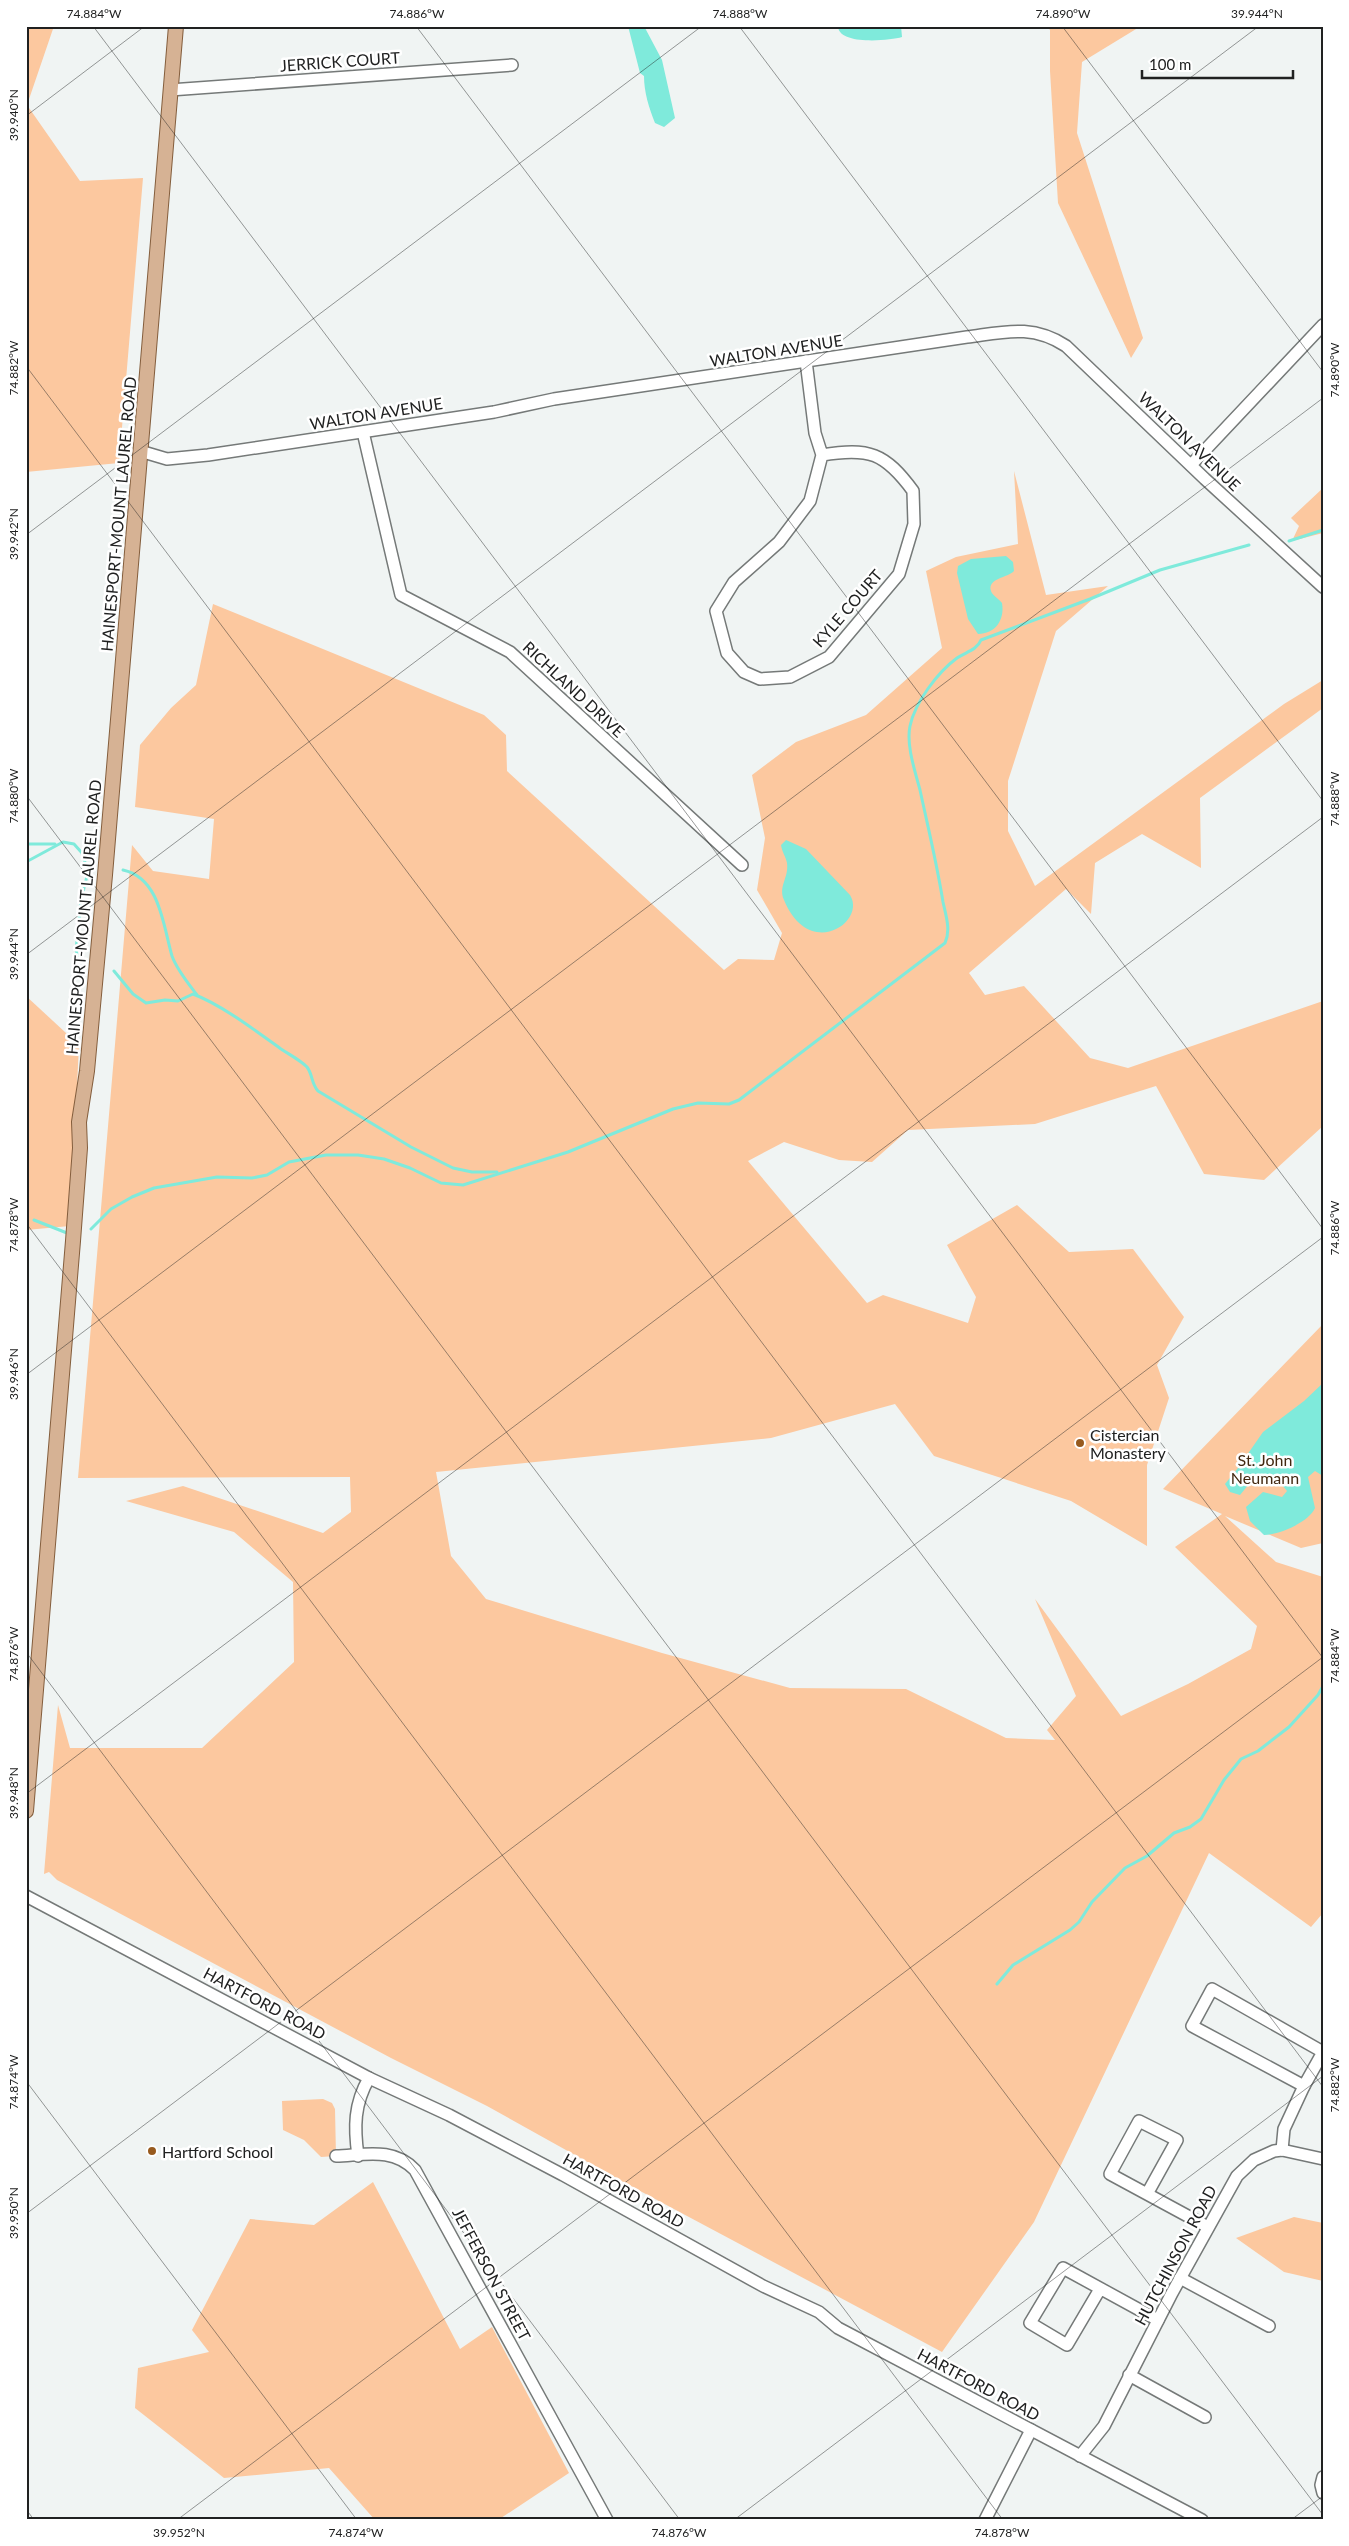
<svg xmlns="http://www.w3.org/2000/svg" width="1349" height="2546" font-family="Lato,sans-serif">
<rect width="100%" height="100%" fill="#f0f4f3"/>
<g fill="#fcc89f">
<path d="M 26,26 L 54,26 L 27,105 L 80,181 L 143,178 L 119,463 L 26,472 Z"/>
<path d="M 1047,26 L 1141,26 L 1082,62 L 1077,133 L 1143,338 L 1131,358 L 1058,203 L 1050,71 L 1050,30 Z"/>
<path d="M 1014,471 L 1046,595 L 1108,586 L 1056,631 L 1008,781 L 1008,831 L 1035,886 L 1284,704 L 1323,680 L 1323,708 L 1200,798 L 1201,868 L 1142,834 L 1095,863 L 1091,914 L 1066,889 L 969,973 L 985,995 L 1024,986 L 1090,1058 L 1128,1068 L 1323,1001 L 1323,1126 L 1264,1180 L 1204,1174 L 1156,1086 L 1035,1124 L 908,1130 L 872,1162 L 839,1160 L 784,1142 L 748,1161 L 867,1303 L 883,1295 L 968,1323 L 976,1297 L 947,1245 L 1017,1205 L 1069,1252 L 1133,1249 L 1184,1317 L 1157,1365 L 1169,1398 L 1147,1465 L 1147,1546 L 1071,1501 L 934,1456 L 895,1404 L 771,1438 L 436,1472 L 451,1556 L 486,1599 L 662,1653 L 790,1688 L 906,1689 L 1006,1738 L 1055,1740 L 1047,1730 L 1076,1696 L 1035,1599 L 1121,1716 L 1188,1684 L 1251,1649 L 1257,1626 L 1175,1547 L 1222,1514 L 1163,1489 L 1323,1324 L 1323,1543 L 1301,1548 L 1225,1516 L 1276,1562 L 1323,1577 L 1323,1913 L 1311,1927 L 1209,1853 L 1034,2222 L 942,2352 L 627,2184 L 487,2106 L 391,2058 L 57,1880 L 49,1872 L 44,1874 L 58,1705 L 70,1748 L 202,1748 L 294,1662 L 293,1582 L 234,1532 L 126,1501 L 183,1486 L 323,1533 L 351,1512 L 350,1477 L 78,1478 L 132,845 L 153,871 L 209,879 L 214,819 L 135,807 L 140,745 L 171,708 L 196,685 L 213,604 L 484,715 L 506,735 L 507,771 L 724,970 L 738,959 L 774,960 L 782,933 L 757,890 L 765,838 L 752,775 L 796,742 L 866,715 L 942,648 L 926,571 L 956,557 L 1018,544 Z"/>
<path d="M 1323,488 L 1323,533 L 1292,541 L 1299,526 L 1291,518 Z"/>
<path d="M 26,996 L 79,1045 L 70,1226 L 26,1230 Z"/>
<path d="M 323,2099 L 332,2103 L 335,2109 L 336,2156 L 321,2157 L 304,2140 L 283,2130 L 282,2101 Z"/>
<path d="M 373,2182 L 460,2349 L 492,2327 L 569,2473 L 498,2520 L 375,2520 L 329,2468 L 224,2478 L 135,2408 L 138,2368 L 209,2352 L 192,2330 L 250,2219 L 314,2225 Z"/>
<path d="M 1294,2217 L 1323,2223 L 1323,2281 L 1284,2272 L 1236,2238 Z"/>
</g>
<g fill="#7feadb">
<path d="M 628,26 L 644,26 L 662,60 L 675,118 L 664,127 L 655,123 C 649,108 644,92 644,76 L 640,73 Z"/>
<path d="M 901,26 L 902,37 C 888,41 840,45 838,27 Z"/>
<path d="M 1006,556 L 1013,562 L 1014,571 C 1008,578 987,578 991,591 C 992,595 999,599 1002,603 C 1005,620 995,634 978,634 L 968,619 L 957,573 L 958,566 L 971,559 Z"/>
<path d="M 786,840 L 806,849 L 850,895 C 867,922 809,961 784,900 C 778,886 789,878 787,863 C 786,857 782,852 781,845 Z"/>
<path d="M 1323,1383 L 1323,1476 L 1315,1471 L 1308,1477 L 1315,1508 C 1309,1522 1279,1535 1264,1535 L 1250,1521 L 1246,1507 L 1263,1492 L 1282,1497 L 1287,1491 L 1282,1485 L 1261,1474 L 1254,1478 L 1240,1495 L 1230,1492 L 1225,1484 L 1238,1468 L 1263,1432 L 1304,1401 Z"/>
</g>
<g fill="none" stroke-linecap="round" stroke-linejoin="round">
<g stroke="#7feadb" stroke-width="3">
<path d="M 1289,541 L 1323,530"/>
<path d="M 26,844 L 55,844"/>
<path d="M 26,862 L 63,842 L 74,844 L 82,853 L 88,872 L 81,900 L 76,950 L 78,957 L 83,961"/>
<path d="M 123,870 C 160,878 163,925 172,956 C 177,970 188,983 197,995"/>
<path d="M 114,971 L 133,994 L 146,1003 L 165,1000 L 178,1001 L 193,994 C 222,1005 256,1031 281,1049 C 290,1055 300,1060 307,1067 C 313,1075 311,1083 318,1091 L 411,1147 L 453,1168 L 472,1172 L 497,1172"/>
<path d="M 34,1220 L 67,1233"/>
<path d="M 91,1229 L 111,1209 L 132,1197 L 154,1188 L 217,1177 L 252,1178 L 267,1175 L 289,1162 L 326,1155 L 358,1155 L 384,1159 L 410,1168 L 441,1183 L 463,1185 L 568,1152 L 673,1109 L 698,1103 L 729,1104 L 739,1100 L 945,943 C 951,930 946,916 943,902 C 937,864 928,827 920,790 C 915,771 906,745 910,726 C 915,702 938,672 957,658 C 966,652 977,650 981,640 L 1090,599 L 1160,570 L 1249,545"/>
<path d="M 997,1984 L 1013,1965 L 1070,1930 L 1079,1922 L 1092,1902 L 1125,1868 L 1147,1856 L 1174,1833 L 1190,1827 L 1201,1819 L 1224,1780 L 1241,1759 L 1258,1751 L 1289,1727 L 1318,1695 L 1323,1686"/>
</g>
<defs>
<g id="minor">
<path d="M 170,90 L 512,65"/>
<path d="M 806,361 L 815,433 L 822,455 L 810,501 L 779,542 L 734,582 L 716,611 L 727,653 L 744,672 L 760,679 L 790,677 L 829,657 L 899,574 L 914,524 L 913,491 C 885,453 869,447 822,455"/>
<path d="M 363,432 L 401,595 L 510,652 L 742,865"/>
<path d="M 140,451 L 167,459 L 208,455 L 494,412 L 554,399 L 967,337 C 1005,332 1032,324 1066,346 L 1205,479 L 1323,587"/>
<path d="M 1191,465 L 1323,325"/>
<path d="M 26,1896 L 369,2078 L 449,2115 L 563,2175 L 763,2286 L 819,2312 L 838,2328 L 1202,2520"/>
<path d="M 1323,2052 L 1212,1989 L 1192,2026 L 1304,2086 L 1323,2052"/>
<path d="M 1282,2150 L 1284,2129 L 1304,2086"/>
<path d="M 336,2156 C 365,2155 393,2147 415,2170 L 607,2520"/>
<path d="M 358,2156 C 354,2127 354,2104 369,2078"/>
<path d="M 1147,2194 L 1177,2140 L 1139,2121 L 1110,2174 L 1208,2227"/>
<path d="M 1180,2278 L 1269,2326"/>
<path d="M 1100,2289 L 1067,2345 L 1030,2323 L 1063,2268 L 1158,2320"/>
<path d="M 1129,2375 L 1205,2417"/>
<path d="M 1080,2456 L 1104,2426 L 1172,2293 L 1237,2176 L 1254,2160 L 1274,2151 L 1282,2150 L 1323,2159"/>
<path d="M 1323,2477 L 1321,2485 L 1323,2493"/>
<path d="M 985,2520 L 1031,2430"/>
</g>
<path id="major" d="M 26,1811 L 73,1241 L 80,1148 L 79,1122 L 87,1071 L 105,875 L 176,26"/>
</defs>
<use href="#minor" stroke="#757978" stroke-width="14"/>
<use href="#major" stroke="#845e3d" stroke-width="16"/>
<use href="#minor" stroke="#fff" stroke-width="11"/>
<use href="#major" stroke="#d6b294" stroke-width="14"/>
</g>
<path fill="none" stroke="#202121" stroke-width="1" stroke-opacity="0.45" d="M 93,26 L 1323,1658M 416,26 L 1323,1229M 739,26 L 1323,801M 1062,26 L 1323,372M 26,116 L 145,26M 26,366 L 1323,2087M 26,535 L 702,26M 26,795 L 1323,2515M 26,955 L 1259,26M 26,1223 L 1003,2520M 26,1375 L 1323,398M 26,1652 L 680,2520M 26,1794 L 1323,817M 26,2081 L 357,2520M 26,2214 L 1323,1237M 26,2509 L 34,2520M 177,2520 L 1323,1657M 734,2520 L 1323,2076M 1291,2520 L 1323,2496"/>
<g fill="#975a1e" stroke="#fff" stroke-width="2">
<circle cx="1080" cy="1443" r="5"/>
<circle cx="152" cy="2151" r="5"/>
</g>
<g text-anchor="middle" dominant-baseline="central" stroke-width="5" stroke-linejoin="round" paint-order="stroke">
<g font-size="16" fill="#202121" stroke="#fff">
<text transform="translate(340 61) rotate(-4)">JERRICK COURT</text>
<text transform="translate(776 350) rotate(-9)">WALTON AVENUE</text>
<text transform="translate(376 413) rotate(-9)">WALTON AVENUE</text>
<text transform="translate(1190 441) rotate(44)">WALTON AVENUE</text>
<text transform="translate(118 514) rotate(-85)">HAINESPORT-MOUNT LAUREL ROAD</text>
<text transform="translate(847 608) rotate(-49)">KYLE COURT</text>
<text transform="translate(574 689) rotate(43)">RICHLAND DRIVE</text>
<text transform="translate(83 917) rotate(-85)">HAINESPORT-MOUNT LAUREL ROAD</text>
<text transform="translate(265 2003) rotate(28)">HARTFORD ROAD</text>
<text transform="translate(624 2190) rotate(29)">HARTFORD ROAD</text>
<text transform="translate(1175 2255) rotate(-62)">HUTCHINSON ROAD</text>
<text transform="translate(492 2274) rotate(62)">JEFFERSON STREET</text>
<text transform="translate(979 2384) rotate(28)">HARTFORD ROAD</text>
</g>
<g font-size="16" fill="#202121" stroke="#fff" text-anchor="start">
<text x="1090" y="1434">Cistercian<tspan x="1090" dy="18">Monastery</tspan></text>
<text x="162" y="2151">Hartford School</text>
</g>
<g font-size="16" fill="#422811" stroke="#fff">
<text x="1265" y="1459">St. John<tspan x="1265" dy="18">Neumann</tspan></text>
</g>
</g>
<rect width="1349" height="2546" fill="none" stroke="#ffffff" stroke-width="55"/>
<path d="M1142 70v8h151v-8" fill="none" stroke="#202121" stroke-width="2.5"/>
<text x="1149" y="70" font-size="15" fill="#202121" stroke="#ffffff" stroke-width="4" paint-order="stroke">100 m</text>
<rect x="28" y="28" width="1294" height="2490" fill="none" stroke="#202121" stroke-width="2"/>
<g font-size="12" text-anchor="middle" fill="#202121">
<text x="94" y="18">74.884°W</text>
<text x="417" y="18">74.886°W</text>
<text x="740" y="18">74.888°W</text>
<text x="1063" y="18">74.890°W</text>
<text x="1257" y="18">39.944°N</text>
<text transform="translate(14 115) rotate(-90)" y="4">39.940°N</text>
<text transform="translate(14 368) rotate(-90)" y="4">74.882°W</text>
<text transform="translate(1335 370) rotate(-90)" y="4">74.890°W</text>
<text transform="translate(14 534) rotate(-90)" y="4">39.942°N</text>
<text transform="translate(14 796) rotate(-90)" y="4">74.880°W</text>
<text transform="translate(1335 799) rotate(-90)" y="4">74.888°W</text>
<text transform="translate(14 954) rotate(-90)" y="4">39.944°N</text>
<text transform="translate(14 1225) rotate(-90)" y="4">74.878°W</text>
<text transform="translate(1335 1228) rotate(-90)" y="4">74.886°W</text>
<text transform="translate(14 1374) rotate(-90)" y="4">39.946°N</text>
<text transform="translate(14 1654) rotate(-90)" y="4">74.876°W</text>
<text transform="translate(1335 1656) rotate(-90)" y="4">74.884°W</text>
<text transform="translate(14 1793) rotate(-90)" y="4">39.948°N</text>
<text transform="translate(14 2082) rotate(-90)" y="4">74.874°W</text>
<text transform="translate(1335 2085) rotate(-90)" y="4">74.882°W</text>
<text transform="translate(14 2213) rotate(-90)" y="4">39.950°N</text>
<text x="179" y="2537">39.952°N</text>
<text x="356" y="2537">74.874°W</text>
<text x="679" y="2537">74.876°W</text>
<text x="1002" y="2537">74.878°W</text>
</g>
</svg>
